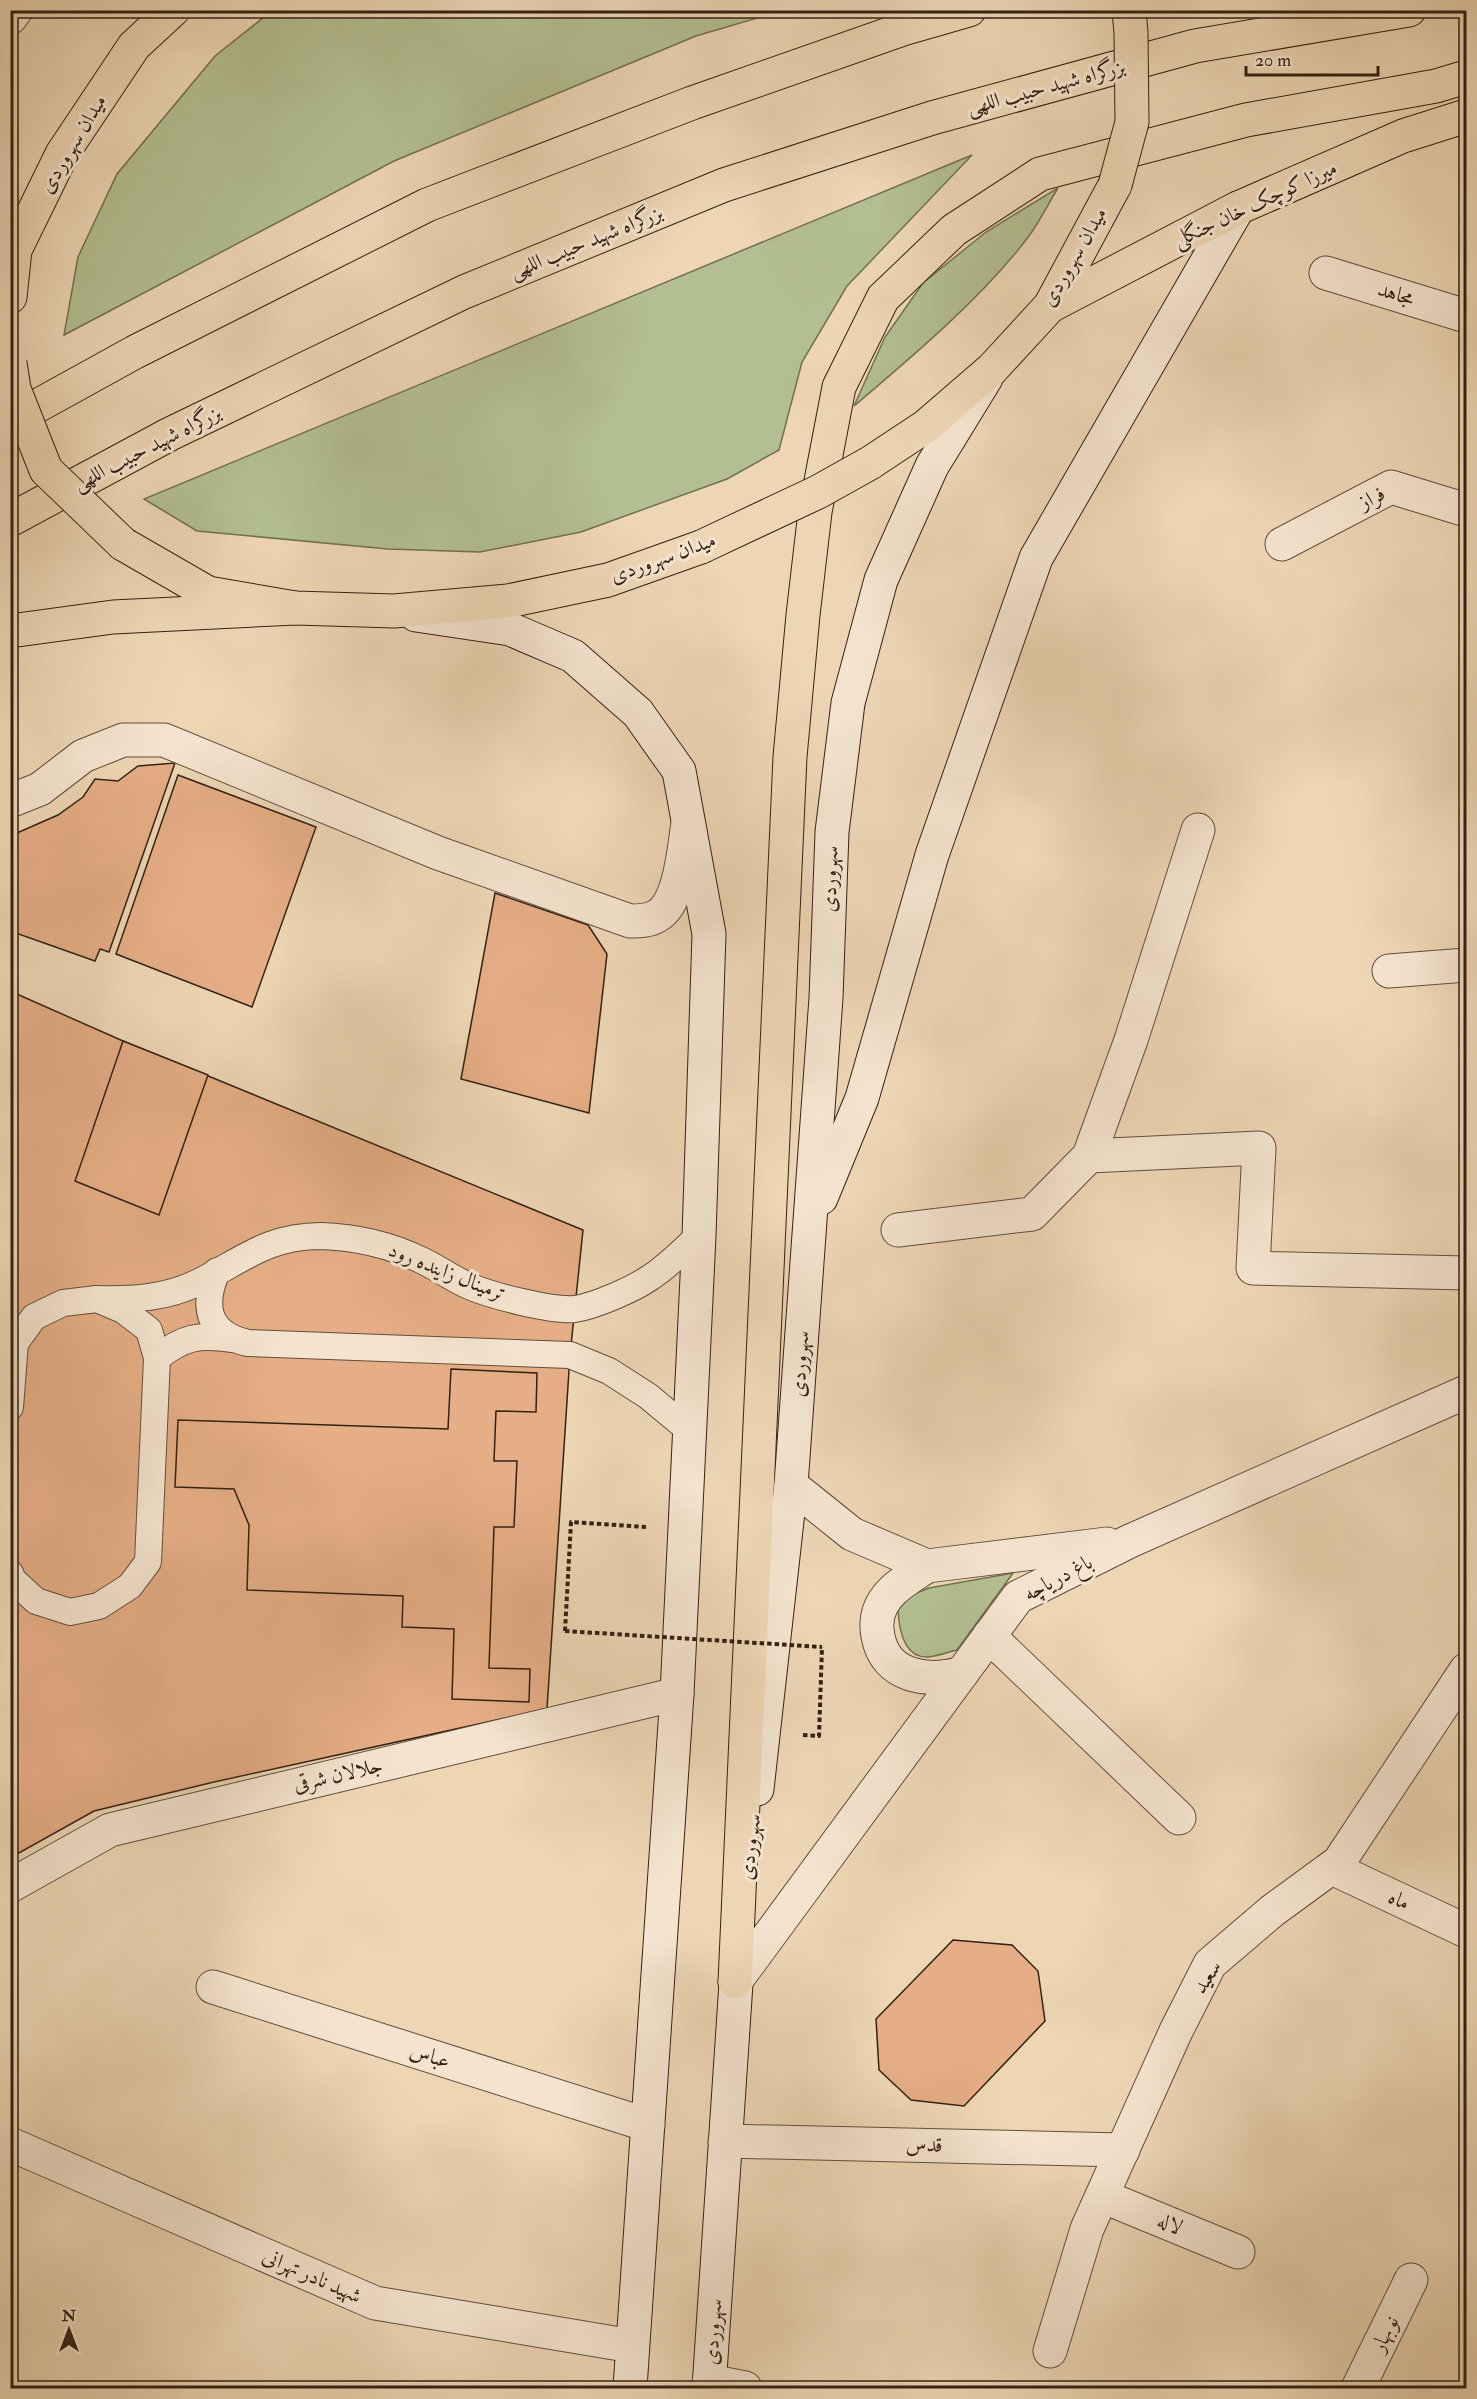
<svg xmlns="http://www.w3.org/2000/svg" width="1477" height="2399" font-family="'IM FELL Double Pica',Amiri,serif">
<rect width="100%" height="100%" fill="#eed6b5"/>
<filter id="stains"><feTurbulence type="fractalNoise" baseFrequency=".00333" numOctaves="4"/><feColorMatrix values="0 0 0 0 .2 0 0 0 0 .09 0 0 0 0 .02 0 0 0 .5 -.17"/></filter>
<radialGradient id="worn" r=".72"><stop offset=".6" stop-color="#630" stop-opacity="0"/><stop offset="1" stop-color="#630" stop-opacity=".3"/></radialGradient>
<g fill="#b3bf92" stroke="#727053" stroke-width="1.5">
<path d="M 273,10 L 781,10 L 781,11 L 696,36 L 394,161 L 64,335 L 78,257 L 117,174 L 215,56 Z"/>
<path d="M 972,155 L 847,286 L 802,362 L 779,450 L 727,479 L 581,532 L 480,552 L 388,549 L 197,531 L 144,499 Z"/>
<path d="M 1058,188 C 1048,204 1040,221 1029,236 C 983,297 913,356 854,406 L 885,337 L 923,283 L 986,232 Z"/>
<path d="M 1013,1573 L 957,1650 C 948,1652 938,1656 928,1657 C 904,1658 899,1629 898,1610 L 911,1595 L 929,1588 Z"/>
</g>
<g fill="#e6ae86" stroke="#322114" stroke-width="1.5">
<path d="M 175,763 L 109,952 L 100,949 L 95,961 L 10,931 L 10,836 L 58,815 L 83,797 L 95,779 L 118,781 L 138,766 Z"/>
<path d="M 178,775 L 316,827 L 252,1007 L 116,954 Z"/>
<path d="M 495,893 L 588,925 L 607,954 L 589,1113 L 461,1079 Z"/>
<path d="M 10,991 L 123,1041 L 583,1230 L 570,1355 L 547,1709 L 214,1782 L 94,1811 L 10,1858 Z"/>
<path d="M 123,1041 L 208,1075 L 159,1215 L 75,1181 Z"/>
<path d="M 451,1369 L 537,1373 L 536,1412 L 496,1411 L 494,1461 L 517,1461 L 514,1527 L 494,1527 L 489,1668 L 530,1669 L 529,1702 L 452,1699 L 454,1629 L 402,1627 L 403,1596 L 247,1590 L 249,1525 L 234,1489 L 175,1487 L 178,1420 L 448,1429 Z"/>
<path d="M 953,1940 L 1012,1945 L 1038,1971 L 1045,2021 L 964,2106 L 911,2100 L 879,2070 L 876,2019 Z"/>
</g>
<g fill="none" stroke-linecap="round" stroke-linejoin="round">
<defs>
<g id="service">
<path d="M 217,1271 C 202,1306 207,1334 248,1343 L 570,1355 L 609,1371 L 648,1396 L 690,1431"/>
<path d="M 97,1299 C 133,1300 167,1298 199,1282 C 242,1260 268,1236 321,1236 C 355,1237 390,1245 421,1260 C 438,1268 453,1279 469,1286 C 492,1296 551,1311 575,1309 C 595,1306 634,1289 651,1277 C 668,1266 683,1250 699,1236"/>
<path d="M 157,1358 C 183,1337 199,1334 231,1339"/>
<path d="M 10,1407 L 15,1343 L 34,1317 L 63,1303 L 97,1299 L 123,1310 L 149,1330 L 157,1358 L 148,1562 L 130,1586 L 99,1606 L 70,1612 L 36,1601 L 13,1580 L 10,1573"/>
</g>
<g id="minor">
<path d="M 1326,273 L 1466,316"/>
<path d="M 1282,544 L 1391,487 L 1466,510"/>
<path d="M 10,801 L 40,789 L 83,756 L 123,740 L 164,740 L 438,853 L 630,921 C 639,921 649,921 657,916 C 681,902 684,847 688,823"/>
<path d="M 1389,971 L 1466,965"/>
<path d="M 1089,1156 L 1259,1148 L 1253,1268 L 1466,1273"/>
<path d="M 898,1230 L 1032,1214 L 1089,1156 L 1131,1040 L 1198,830"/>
<path d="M 989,1636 L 1179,1818"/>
<path d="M 1332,1868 L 1466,1931"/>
<path d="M 10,1886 L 110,1830 L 677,1694"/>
<path d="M 213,1987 L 648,2125"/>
<path d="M 725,2141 L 1123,2150"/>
<path d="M 10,2144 L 375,2303 L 632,2346"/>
<path d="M 1102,2196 L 1238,2252"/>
<path d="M 1050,2351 L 1087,2229 L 1176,2031 L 1210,1964 L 1272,1911 L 1339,1862 L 1466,1670"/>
<path d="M 709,2381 L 745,2388"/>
<path d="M 1358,2388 L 1411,2280"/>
</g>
<g id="tertiary">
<path d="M 10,18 L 16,10"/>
<path d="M 791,1485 L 852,1534 L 927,1566 L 1107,1544"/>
<path d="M 927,1566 C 914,1575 897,1584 887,1597 C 878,1608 875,1622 878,1636 C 885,1677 927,1683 962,1673"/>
<path d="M 735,1982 L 1018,1597 L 1130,1541 L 1466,1392"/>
</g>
<g id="secondary">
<path d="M 416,615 L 510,629 L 573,656 L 638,713 L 679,771 L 709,934 L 699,1236 L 677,1694 L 630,2388"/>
<path d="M 821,1198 L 862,1098 L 932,855 L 1036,558 L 1238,208"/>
<path d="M 757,1789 L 791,1485 L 826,998 L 832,832 L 848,703 L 881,580 L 932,466 L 986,378"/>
<path d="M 709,2388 L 738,1953"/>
</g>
<g id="primary">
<path d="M 10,297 L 15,250 L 62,154 L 134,46 L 173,10"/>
<path d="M 1050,306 L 1238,208 L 1403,136 L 1466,116"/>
<path d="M 870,463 L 926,426 L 992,369 L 1050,306 L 1115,185"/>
<path d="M 123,544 L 208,593 L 295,608 L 394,611 L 508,601 L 608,580 L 701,547"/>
</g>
<g id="trunk">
<path d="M 10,421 L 135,352 L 427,205 L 692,103 L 903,29 L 969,10"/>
<path d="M 10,520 L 170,434 L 464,292 L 724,185 L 932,118 L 1195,46 L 1409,10"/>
<path d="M 10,631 L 113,617 L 295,608"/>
<path d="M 735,1982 L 790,757 L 803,615 L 815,512 L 839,387 L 883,298 L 954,230 L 1040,174 L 1246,120 L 1436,86 L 1466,77"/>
</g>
</defs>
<use href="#service" stroke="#614e3c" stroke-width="28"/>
<use href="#minor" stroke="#614e3c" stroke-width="35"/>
<use href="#tertiary" stroke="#614e3c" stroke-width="35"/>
<use href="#secondary" stroke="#322114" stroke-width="35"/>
<use href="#primary" stroke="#322114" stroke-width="35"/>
<use href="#trunk" stroke="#322114" stroke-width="35"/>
<g stroke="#322114" stroke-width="4" stroke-dasharray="4.5 3" stroke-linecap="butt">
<path d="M 565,1631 L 571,1522 L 646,1527"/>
<path d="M 803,1735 L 819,1736 L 822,1647"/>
</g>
<use href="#service" stroke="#f4e4cf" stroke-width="26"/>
<use href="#minor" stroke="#f4e4cf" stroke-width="33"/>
<use href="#tertiary" stroke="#f4e4cf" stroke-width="33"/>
<use href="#secondary" stroke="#f4e4cf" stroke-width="33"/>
<use href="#primary" stroke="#eed6b5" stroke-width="33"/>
<use href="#trunk" stroke="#eed6b5" stroke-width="33"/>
<defs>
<g id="primary-bridge">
<path d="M 1115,185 L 1132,122 L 1131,33 L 1129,10"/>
<path d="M 10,363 L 14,389 L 46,470 L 123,544"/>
<path d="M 701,547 L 818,492 L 870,463"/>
</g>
</defs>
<use href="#primary-bridge" stroke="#322114" stroke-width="35" stroke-linecap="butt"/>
<path stroke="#322114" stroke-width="4" stroke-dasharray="4.5 3" stroke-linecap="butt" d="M 565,1631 L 822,1647"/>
<use href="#primary-bridge" stroke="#eed6b5" stroke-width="33"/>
</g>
<g text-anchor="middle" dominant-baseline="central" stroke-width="6" stroke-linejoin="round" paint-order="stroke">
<g font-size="21" fill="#322114" stroke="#f4e4cf">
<text transform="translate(1046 87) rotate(-15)">بزرگراه شهید حبیب اللهی</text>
<text transform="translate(73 144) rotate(-59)">میدان سهروردی</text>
<text transform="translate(1255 204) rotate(-25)">میرزا کوچک خان جنگلی</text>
<text transform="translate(586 242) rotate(-22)">بزرگراه شهید حبیب اللهی</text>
<text transform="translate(1074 257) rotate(-60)">میدان سهروردی</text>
<text transform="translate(1396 294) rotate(17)">مجاهد</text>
<text transform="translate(147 448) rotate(-27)">بزرگراه شهید حبیب اللهی</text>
<text transform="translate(1372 498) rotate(-26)">فراز</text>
<text transform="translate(663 558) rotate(-20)">میدان سهروردی</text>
<text transform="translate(830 879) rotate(-88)">سهروردی</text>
<text transform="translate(447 1272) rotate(22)">ترمینال زاینده رود</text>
<text transform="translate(800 1364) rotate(-86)">سهروردی</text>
<text transform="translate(1058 1578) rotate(-28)">باغ دریاچه</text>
<text transform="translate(338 1775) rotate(-13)">جلالان شرقی</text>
<text transform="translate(750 1847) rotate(-83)">سهروردی</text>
<text transform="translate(1399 1900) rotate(25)">ماه</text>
<text transform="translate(1207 1977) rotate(-57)">سعید</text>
<text transform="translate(430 2056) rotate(18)">عباس</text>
<text transform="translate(924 2145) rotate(1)">قدس</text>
<text transform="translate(1170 2224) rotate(22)">لاله</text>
<text transform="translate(312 2276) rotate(24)">شهید نادر تهرانی</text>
<text transform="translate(713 2332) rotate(-86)">سهروردی</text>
<text transform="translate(1385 2334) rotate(-64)">نوبهار</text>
</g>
</g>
<rect width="1477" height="2399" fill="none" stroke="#eed6b5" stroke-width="36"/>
<rect x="12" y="12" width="1453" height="2375" fill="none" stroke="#322114" stroke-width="3"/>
<rect x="18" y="18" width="1441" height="2363" fill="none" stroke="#322114" stroke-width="1.5"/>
<g transform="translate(69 2330)" stroke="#f4e4cf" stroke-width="4.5" paint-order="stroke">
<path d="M0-4.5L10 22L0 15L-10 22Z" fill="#322114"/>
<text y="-9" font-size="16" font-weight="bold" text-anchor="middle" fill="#322114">N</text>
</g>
<path d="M1246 66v9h132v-9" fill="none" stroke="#322114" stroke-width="3"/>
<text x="1255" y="66" font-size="18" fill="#322114" stroke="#f4e4cf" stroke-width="4.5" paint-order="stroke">20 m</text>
<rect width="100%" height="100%" filter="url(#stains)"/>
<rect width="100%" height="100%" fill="url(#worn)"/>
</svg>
